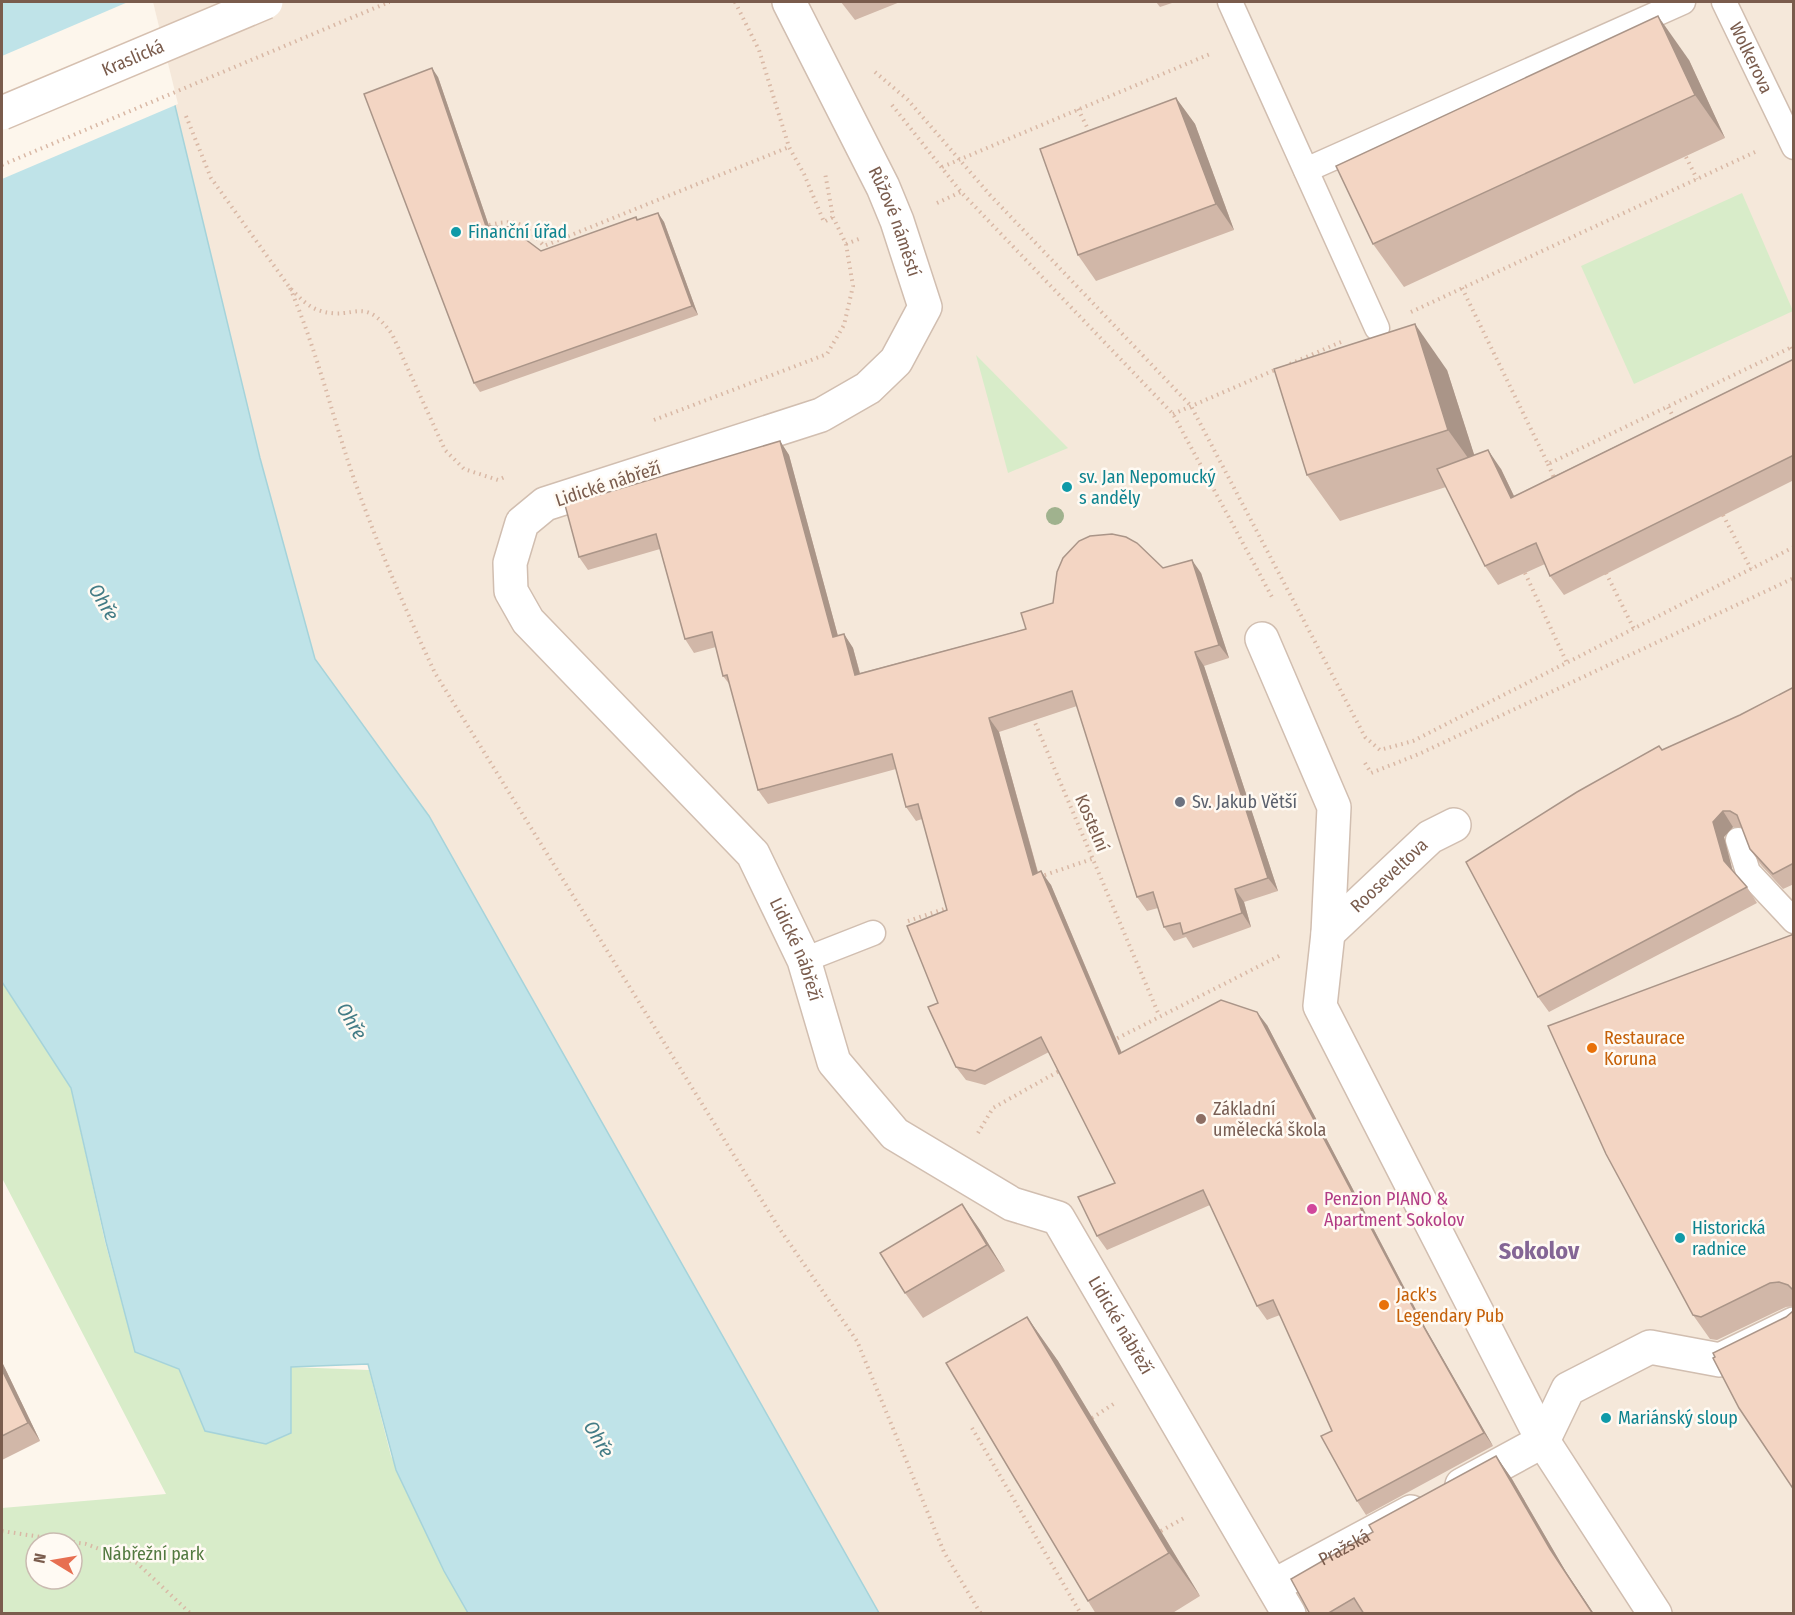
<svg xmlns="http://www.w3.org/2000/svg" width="1795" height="1615" font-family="'Fira Sans Condensed',sans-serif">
<rect width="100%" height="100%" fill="#fdf6ec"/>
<path fill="#f5e8da" d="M 150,2 L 1793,2 L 1793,1613 L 879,1613 L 429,816 L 315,659 L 260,458 Z"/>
<g fill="#d8ecc9" fill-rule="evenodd">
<path d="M 1742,193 L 1793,311 L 1634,384 L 1581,266 Z"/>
<path d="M 976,355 L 1068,448 L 1008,473 Z"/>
<path d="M 2,982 L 71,1088 L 105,1242 L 135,1351 L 179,1369 L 205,1431 L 291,1432 L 291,1367 L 369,1370 L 391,1456 L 471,1613 L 2,1613 L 2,1508 L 166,1494 L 2,1178 ZM 36,1543 L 72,1543 L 72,1579 L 36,1579 Z"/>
</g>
<path fill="#bfe3e8" stroke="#a5d3da" stroke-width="1.5" d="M 2,2 L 150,2 L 260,458 L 315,659 L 429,816 L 879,1613 L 468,1613 L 444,1571 L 396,1470 L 368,1364 L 291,1367 L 291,1433 L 266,1444 L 205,1431 L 179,1369 L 135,1352 L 106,1242 L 71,1088 L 2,982 Z"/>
<path fill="#fdf6ec" d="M 128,2 L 153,2 L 178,104 L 2,179 L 2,56 Z"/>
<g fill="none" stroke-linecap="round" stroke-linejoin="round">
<defs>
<g id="lane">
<path d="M 1230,2 L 1377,328"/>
<path id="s1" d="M 1724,2 L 1794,147"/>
<path d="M 1306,170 L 1683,2"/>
<path d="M 1738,840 L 1748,872 L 1794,921"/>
<path d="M 804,960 L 873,933"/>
</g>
<g id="street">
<path id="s2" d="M 789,2 L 883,187 L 897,221 L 925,307 L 896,361 L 868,388 L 821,415 L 545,504 L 522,523 L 510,563 L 511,591 L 528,621 L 753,854 L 804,960 L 834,1062 L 895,1134 L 1012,1204 L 1058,1218 L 1289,1614"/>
<path d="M 1262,639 L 1334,807 L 1328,933 L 1320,1006 L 1543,1441 L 1655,1614"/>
<path id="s3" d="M 1328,933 L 1430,837 L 1454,825"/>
<path d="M 1462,1485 L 1543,1441 L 1568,1389 L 1650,1347 L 1720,1360 L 1794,1324"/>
<path id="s4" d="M 1273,1586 L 1411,1512"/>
</g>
</defs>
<use href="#lane" stroke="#d1beb0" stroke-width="27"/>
<use href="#street" stroke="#d1beb0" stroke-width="36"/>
<g stroke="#d9b8a5" stroke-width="4" stroke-dasharray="1.5 4.5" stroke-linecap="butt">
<path d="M 389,2 L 390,2"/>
<path d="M 735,2 L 759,50 L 789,147 L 804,174 L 824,222 L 833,217"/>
<path d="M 875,72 L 908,100 L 990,195 L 1191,406 L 1365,737 L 1380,750 L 1413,741 L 1794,547"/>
<path d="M 892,105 L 961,192 L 1173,414 L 1272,597"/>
<path d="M 1078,109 L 1091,135"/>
<path d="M 186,116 L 211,178 L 290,288 C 299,297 309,308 321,311 C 355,321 363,294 392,334 L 445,450 L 464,469 L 498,480 L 507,476"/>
<path d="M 1686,157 L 1697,179"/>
<path d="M 942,167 L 1210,54"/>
<path d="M 937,203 L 961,192"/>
<path d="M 489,225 C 519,218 524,224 544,246 L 789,147"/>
<path d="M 846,244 L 859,239"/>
<path d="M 290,288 C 317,351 332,415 354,479 C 378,546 405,609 435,673 L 779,1228 L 857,1341 L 944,1552 L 981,1614"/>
<path d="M 1462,288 L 1548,464 L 1794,346"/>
<path d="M 1411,312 L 1755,152"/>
<path d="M 1791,347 L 1794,353"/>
<path d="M 1290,364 L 1341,342"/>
<path d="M 1668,407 L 1675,420"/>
<path d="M 1173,414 L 1277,369"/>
<path d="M 654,420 L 827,354 L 844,325 L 853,286 L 846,244 L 833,217 L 825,173"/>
<path d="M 1548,464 L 1555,480"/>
<path d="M 1723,515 L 1751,569"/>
<path d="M 1525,573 L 1567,663"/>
<path d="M 1606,573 L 1634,629"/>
<path d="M 1033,718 L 1159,1015"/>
<path d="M 1365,763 L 1371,773 L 1419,754 L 1794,578"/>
<path d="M 1039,877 L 1092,859"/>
<path d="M 908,921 L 950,907"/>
<path d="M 1112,1041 L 1281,955"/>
<path d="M 978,1133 L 993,1108 L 1061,1070"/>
<path d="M 1092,1418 L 1115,1403"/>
<path d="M 972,1428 L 1081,1614"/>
<path d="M 2,1531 L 86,1544 L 137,1563 L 191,1614"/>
<path d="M 1161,1531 L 1184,1518"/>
</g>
<use href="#lane" stroke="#fff" stroke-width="24"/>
<use href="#street" stroke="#fff" stroke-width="33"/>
<defs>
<g id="secondary-bridge">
<path id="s5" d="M 2,113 L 266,2"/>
</g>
</defs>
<use href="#secondary-bridge" stroke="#d6c0b0" stroke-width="36" stroke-linecap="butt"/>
<path stroke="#d9b8a5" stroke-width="4" stroke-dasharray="1.5 4.5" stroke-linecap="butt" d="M 2,165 L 389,2"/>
<use href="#secondary-bridge" stroke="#fff" stroke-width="33"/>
</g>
<circle fill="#a0b28e" cx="1055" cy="516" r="9"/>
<g fill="#d1b7a8">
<path d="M 841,2 L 900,2 L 855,20 Z"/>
<path d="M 1156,2 L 1175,2 L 1160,7 Z"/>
<path d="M 1689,60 L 1725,138 L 1404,287 L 1373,244 Z"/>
<path d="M 438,77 L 489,226 L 541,251 L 636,217 L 638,220 L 658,213 L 664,222 L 698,315 L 480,392 L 474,383 Z"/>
<path d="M 1176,98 L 1195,124 L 1234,230 L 1096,281 L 1078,255 Z"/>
<path d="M 1794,359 L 1794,480 L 1564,595 L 1550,576 L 1545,564 L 1498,585 L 1485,566 L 1446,487 L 1340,521 L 1307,475 L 1447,370 L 1474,455 L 1501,469 L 1514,496 Z"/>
<path d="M 780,441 L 789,455 L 838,636 L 844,634 L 853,648 L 860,673 L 1026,629 L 1163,568 L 1201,573 L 1229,658 L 1204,666 L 1278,891 L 1244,902 L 1251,927 L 1193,948 L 1186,937 L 1174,941 L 1164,927 L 1158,908 L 1147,911 L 1137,897 L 1077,706 L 999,732 L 1038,872 L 1051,885 L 1122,1053 L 1267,1025 L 1426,1329 L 1493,1446 L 1366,1515 L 1357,1501 L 1332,1431 L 1280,1315 L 1267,1320 L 1257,1306 L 1210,1205 L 1107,1250 L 1097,1236 L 1115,1183 L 1049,1052 L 985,1085 L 966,1080 L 956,1067 L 938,1003 L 947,910 L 922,819 L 916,821 L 906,807 L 896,769 L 768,804 L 758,790 L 730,685 L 723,676 L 716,647 L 694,653 L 685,639 L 660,549 L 588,570 L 579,557 Z"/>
<path d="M 1794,687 L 1794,884 L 1783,889 L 1761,865 L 1750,849 L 1742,827 L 1733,827 L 1724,837 L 1733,872 L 1747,887 L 1757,903 L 1549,1012 L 1538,997 L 1662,750 L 1740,715 Z"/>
<path d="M 1794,934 L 1794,1306 L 1786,1307 L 1717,1340 L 1710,1339 L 1693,1315 Z"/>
<path d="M 962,1204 L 980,1230 L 1005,1271 L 923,1318 L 905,1293 Z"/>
<path d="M 1027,1317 L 1058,1361 L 1200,1596 L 1171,1614 L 1096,1614 L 1088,1601 Z"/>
<path d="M 2,1362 L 40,1441 L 2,1460 Z"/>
<path d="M 1496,1456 L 1512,1479 L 1566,1572 L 1594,1614 L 1310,1614 L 1373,1532 Z"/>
</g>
<g fill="#aa9588">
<path d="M 1658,16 L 1689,60 L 1725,138 L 1695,95 Z"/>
<path d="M 432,68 L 438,77 L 492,235 L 486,226 Z"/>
<path d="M 1176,98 L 1195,124 L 1234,230 L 1216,204 Z"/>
<path d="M 658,213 L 664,222 L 698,315 L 692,306 Z"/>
<path d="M 1415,324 L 1447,370 L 1481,476 L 1448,430 Z"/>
<path d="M 780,441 L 789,455 L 842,651 L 833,637 Z"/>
<path d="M 1488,450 L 1501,469 L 1524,517 L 1511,498 Z"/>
<path d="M 1192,560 L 1201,573 L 1229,658 L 1219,645 Z"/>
<path d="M 844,634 L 853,648 L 864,689 L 855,675 Z"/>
<path d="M 1195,652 L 1204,666 L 1278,891 L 1268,878 Z"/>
<path d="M 989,718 L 999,732 L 1042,888 L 1033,875 Z"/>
<path d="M 1723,811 L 1733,827 L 1724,837 L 1734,876 L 1724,861 L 1713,822 Z"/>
<path d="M 1041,871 L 1051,885 L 1128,1068 L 1119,1054 Z"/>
<path d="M 1235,889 L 1244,902 L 1251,927 L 1242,913 Z"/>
<path d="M 1257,1012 L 1267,1025 L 1426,1329 L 1493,1446 L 1484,1433 L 1417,1315 Z"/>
<path d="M 962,1204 L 980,1230 L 1005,1271 L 987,1245 Z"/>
<path d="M 1027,1317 L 1058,1361 L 1200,1596 L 1169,1553 Z"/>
<path d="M 2,1362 L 40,1441 L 28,1423 L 2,1370 Z"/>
<path d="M 1496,1456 L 1512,1479 L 1566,1572 L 1594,1614 L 1593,1614 L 1550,1549 Z"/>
</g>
<g fill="#f3d5c3" stroke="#aa9588" stroke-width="1.5">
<path d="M 1658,16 L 1695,95 L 1373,244 L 1336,166 Z"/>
<path d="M 432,68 L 486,226 L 509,227 L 541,251 L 636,217 L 637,220 L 658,213 L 692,306 L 474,383 L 364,94 Z"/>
<path d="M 1176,98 L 1216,204 L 1078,255 L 1040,149 Z"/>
<path d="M 1415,324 L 1448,430 L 1307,475 L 1274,369 Z"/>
<path d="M 1794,359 L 1794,455 L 1550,576 L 1536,543 L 1485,566 L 1437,469 L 1488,450 L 1511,498 Z"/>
<path d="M 780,441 L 833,637 L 844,634 L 855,675 L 1026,629 L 1021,613 L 1053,603 L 1057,572 L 1063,558 L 1079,541 L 1090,536 L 1112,534 L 1126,537 L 1137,543 L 1163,568 L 1192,560 L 1219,645 L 1195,652 L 1268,878 L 1235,889 L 1242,913 L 1183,934 L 1180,923 L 1164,927 L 1153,892 L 1137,897 L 1072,691 L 989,718 L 1033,875 L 1041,871 L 1119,1054 L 1221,1000 L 1257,1012 L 1417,1315 L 1484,1433 L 1357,1501 L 1321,1436 L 1332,1431 L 1273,1300 L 1257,1306 L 1203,1190 L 1097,1236 L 1078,1197 L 1115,1183 L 1041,1037 L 975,1071 L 956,1067 L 928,1007 L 938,1003 L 907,926 L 947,910 L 918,804 L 906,807 L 892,754 L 758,790 L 727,675 L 723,676 L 712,632 L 685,639 L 656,534 L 579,557 L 565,505 Z"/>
<path d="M 1794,687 L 1794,863 L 1773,874 L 1750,849 L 1737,815 L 1730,811 L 1723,811 L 1713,822 L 1724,861 L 1747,887 L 1538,997 L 1466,862 L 1577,792 L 1659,746 L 1662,750 L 1740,715 Z"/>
<path d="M 1794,934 L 1794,1291 L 1788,1285 L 1779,1282 L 1770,1283 L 1701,1317 L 1693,1315 L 1606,1154 L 1548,1026 Z"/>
<path d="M 962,1204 L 987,1245 L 905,1293 L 880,1253 Z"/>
<path d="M 1794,1309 L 1794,1490 L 1739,1408 L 1713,1358 L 1715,1357 L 1713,1353 L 1786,1317 L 1793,1311 Z"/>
<path d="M 1027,1317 L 1169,1553 L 1088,1601 L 946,1363 Z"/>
<path d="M 2,1370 L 28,1423 L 2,1436 Z"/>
<path d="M 1496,1456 L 1550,1549 L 1593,1614 L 1364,1614 L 1354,1598 L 1327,1614 L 1310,1614 L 1291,1579 L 1373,1532 L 1369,1525 Z"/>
</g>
<g fill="#0f9aa8" stroke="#fffaf3" stroke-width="2">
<circle cx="456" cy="232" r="6"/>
<circle cx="1067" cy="487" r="6"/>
<circle cx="1680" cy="1238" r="6"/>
<circle cx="1606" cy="1418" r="6"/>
</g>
<circle fill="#6b7280" stroke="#fffaf3" stroke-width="2" cx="1180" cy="802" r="6"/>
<g fill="#e8710a" stroke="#fffaf3" stroke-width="2">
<circle cx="1592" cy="1048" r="6"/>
<circle cx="1384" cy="1305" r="6"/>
</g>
<circle fill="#8d6e63" stroke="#fffaf3" stroke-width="2" cx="1201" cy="1119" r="6"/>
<circle fill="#d1479c" stroke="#fffaf3" stroke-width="2" cx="1312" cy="1209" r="6"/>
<g text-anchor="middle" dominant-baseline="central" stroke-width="5" stroke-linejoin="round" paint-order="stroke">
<g font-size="18" fill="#7a5c4d" stroke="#fffaf3">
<text stroke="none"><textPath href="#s5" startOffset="142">Kraslická</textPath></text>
<text stroke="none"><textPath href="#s1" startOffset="62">Wolkerova</textPath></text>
<text stroke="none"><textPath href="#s2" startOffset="244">Růžové náměstí</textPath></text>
<text transform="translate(608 484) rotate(-18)">Lidické nábřeží</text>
<text transform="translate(1092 823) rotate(67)">Kostelní</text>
<text stroke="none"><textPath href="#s3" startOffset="84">Rooseveltova</textPath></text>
<text stroke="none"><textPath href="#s2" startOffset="1342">Lidické nábřeží</textPath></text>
<text stroke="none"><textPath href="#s2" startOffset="1864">Lidické nábřeží</textPath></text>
<text stroke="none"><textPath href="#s4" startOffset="81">Pražská</textPath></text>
</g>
<g font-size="18" fill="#0d838f" stroke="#fffaf3" text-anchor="start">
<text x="468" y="232">Finanční úřad</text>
<text x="1079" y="477">sv. Jan Nepomucký<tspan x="1079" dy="21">s anděly</tspan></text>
<text x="1692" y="1228">Historická<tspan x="1692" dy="21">radnice</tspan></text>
<text x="1618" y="1418">Mariánský sloup</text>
</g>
<g font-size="18" fill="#5b616d" stroke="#fffaf3" text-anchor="start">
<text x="1192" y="802">Sv. Jakub Větší</text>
</g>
<g font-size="18" fill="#c56008" stroke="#fffaf3" text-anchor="start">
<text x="1604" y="1038">Restaurace<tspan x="1604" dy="21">Koruna</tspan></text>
<text x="1396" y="1295">Jack's<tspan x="1396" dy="21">Legendary Pub</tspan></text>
</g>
<g font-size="18" fill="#785e54" stroke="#fffaf3" text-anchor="start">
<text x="1213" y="1109">Základní<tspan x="1213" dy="21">umělecká škola</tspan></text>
</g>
<g font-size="18" fill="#b23c85" stroke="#fffaf3" text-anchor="start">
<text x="1324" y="1199">Penzion PIANO &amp;<tspan x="1324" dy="21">Apartment Sokolov</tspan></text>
</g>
<g font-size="18" fill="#537a41" stroke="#fffaf3">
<text x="153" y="1554">Nábřežní park</text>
</g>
<g font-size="20" font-style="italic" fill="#437c86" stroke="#fffaf3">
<text transform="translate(104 602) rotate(59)">Ohře</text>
<text transform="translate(352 1021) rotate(59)">Ohře</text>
<text transform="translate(599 1439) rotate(59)">Ohře</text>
</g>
<g font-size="24" font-weight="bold" fill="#846695" stroke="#fffaf3">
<text x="1539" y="1251">Sokolov</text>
</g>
</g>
<rect width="1795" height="1615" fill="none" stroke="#7a5c4d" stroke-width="6"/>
<g transform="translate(54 1561) rotate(281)"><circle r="28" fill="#fffaf3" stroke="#cabbb1" stroke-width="1.5"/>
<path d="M0-4.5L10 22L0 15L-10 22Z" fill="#e76f51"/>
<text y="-9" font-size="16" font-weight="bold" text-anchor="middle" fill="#7a5c4d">N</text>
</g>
</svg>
